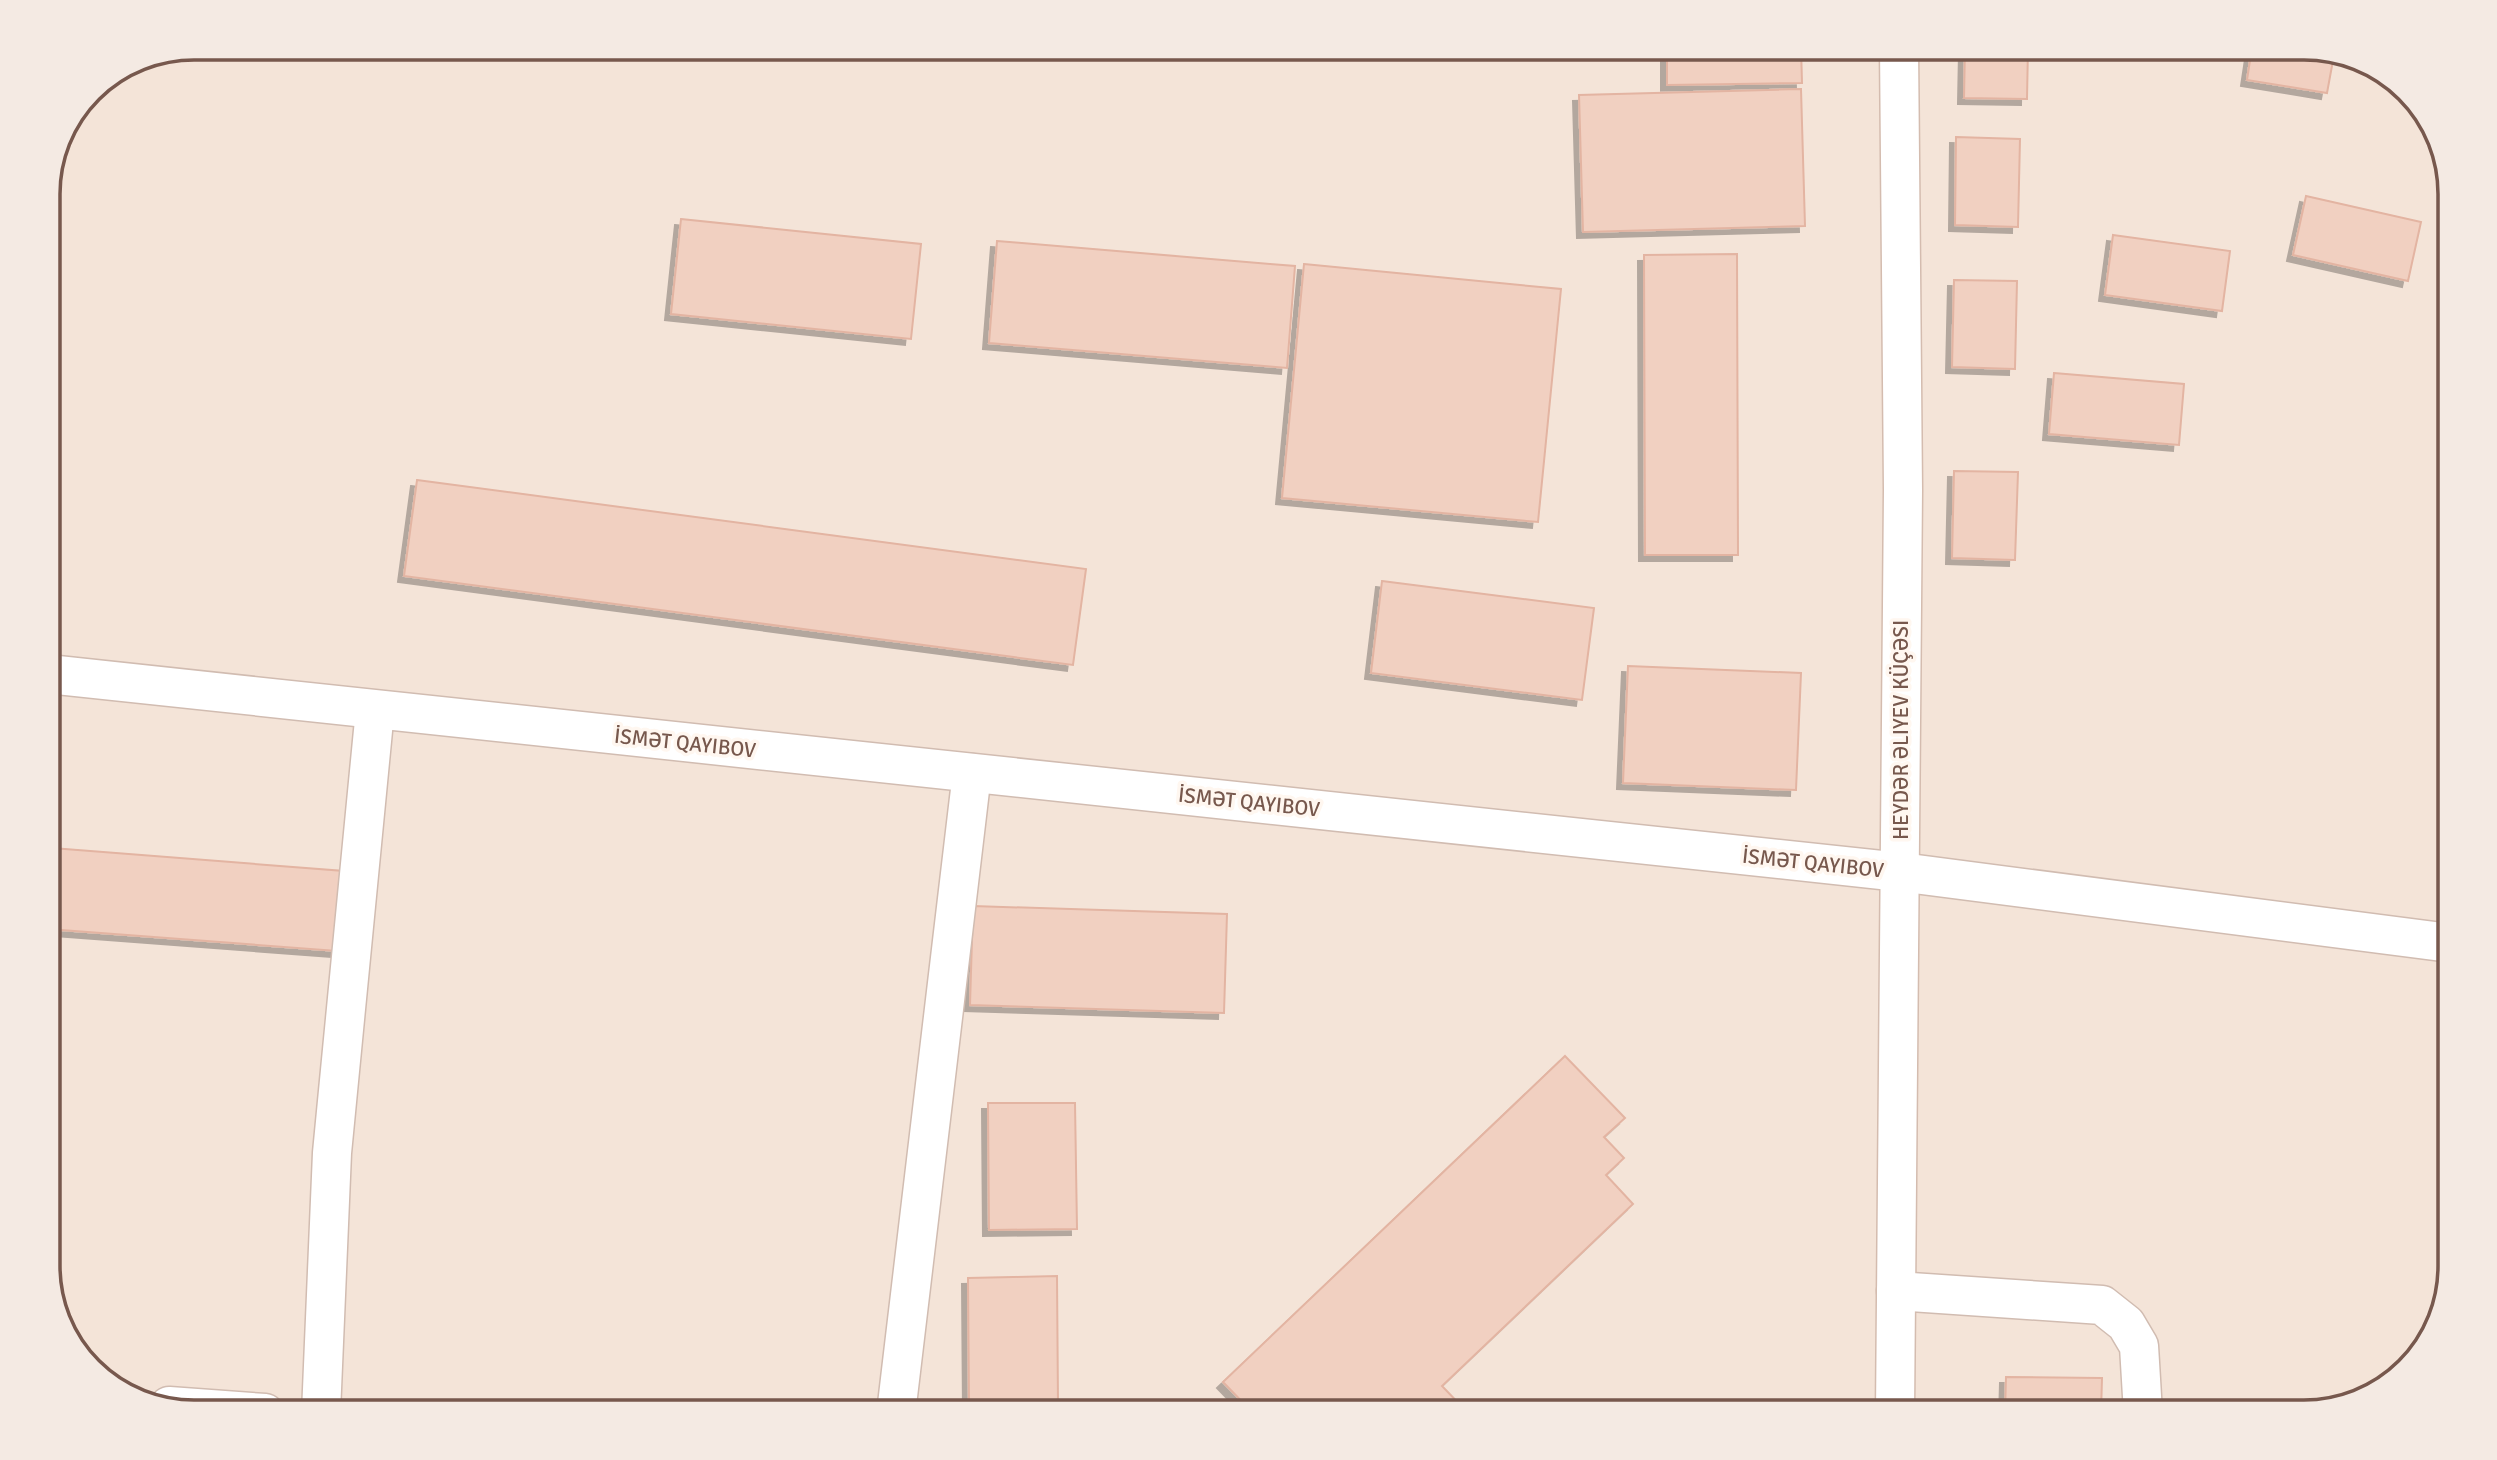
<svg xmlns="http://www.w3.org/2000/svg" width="2497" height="1460" font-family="Signika,sans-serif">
<defs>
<filter id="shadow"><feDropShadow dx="-6" dy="6" stdDeviation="0" flood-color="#0004"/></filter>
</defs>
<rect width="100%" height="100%" fill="#fcf3e9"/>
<path fill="#f4e4d8" d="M 194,47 L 2303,47 L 2377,67 L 2430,120 L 2449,184 L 2450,1267 L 2430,1340 L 2376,1393 L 2304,1413 L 194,1413 L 120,1393 L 67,1340 L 48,1276 L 48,184 L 59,137 L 90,90 L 138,58 Z"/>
<g fill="#f1d0c1" stroke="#e3b4a2" stroke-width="2" filter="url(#shadow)">
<path d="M 1667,47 L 1801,47 L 1802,83 L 1667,85 Z"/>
<path d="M 1965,47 L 2028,47 L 2027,99 L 1964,98 Z"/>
<path d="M 2252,47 L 2303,47 L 2334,55 L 2327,93 L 2247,80 Z"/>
<path d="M 1801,89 L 1805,226 L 1583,232 L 1579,95 Z"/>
<path d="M 1956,137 L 2020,139 L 2018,227 L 1955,225 Z"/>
<path d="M 2306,196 L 2421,222 L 2408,281 L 2293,255 Z"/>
<path d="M 681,219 L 921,244 L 911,339 L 671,314 Z"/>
<path d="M 2113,235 L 2230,251 L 2222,311 L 2105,295 Z"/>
<path d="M 997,241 L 1295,266 L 1287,368 L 989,343 Z"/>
<path d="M 1737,254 L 1738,555 L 1645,555 L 1644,255 Z"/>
<path d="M 1304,264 L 1561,289 L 1538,522 L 1282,498 Z"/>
<path d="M 1954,280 L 2017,281 L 2015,369 L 1952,367 Z"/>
<path d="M 2054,373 L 2184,384 L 2179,445 L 2049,434 Z"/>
<path d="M 1954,471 L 2018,472 L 2015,560 L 1952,558 Z"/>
<path d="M 417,480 L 1086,569 L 1073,665 L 404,576 Z"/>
<path d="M 1382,581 L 1594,608 L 1582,700 L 1371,673 Z"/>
<path d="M 1628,666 L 1801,673 L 1796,790 L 1623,783 Z"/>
<path d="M 52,848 L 344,871 L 337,951 L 48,929 Z"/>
<path d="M 973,906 L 1227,914 L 1224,1013 L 970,1005 Z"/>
<path d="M 1565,1056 L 1625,1118 L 1604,1137 L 1624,1158 L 1606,1175 L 1633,1204 L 1442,1386 L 1468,1413 L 1253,1413 L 1223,1382 Z"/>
<path d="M 988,1103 L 1075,1103 L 1077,1229 L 989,1230 Z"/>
<path d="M 1057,1276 L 1058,1404 L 969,1405 L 968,1278 Z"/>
<path d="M 2006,1377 L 2102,1378 L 2101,1413 L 2005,1413 Z"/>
</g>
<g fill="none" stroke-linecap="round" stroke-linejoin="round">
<defs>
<g id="minor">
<path d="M 48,674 L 1900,872 L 2450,943"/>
<path d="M 1896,1291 L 2102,1305 L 2126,1324 L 2139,1346 L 2143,1413"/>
<path d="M 169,1406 L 265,1413"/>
<path d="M 321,1413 L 332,1153 L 375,710"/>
<path d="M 896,1413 L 972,773"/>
</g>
<path id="secondary" d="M 1895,1413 L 1903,490 L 1899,47"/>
</defs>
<use href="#minor" stroke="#d1bcb1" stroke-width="41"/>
<use href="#secondary" stroke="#d4bcaf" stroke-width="41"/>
<use href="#minor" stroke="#fff" stroke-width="38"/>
<use href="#secondary" stroke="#fff" stroke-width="38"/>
</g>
<g text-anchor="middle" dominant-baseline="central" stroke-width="7" stroke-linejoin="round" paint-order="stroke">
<g font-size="21" fill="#77584d" stroke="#fff7f0">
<text transform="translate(1901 730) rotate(-90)">HEYDƏR ƏLIYEV KÜÇƏSI</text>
<text transform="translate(685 743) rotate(6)">İSMƏT QAYIBOV</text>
<text transform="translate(1249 802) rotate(6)">İSMƏT QAYIBOV</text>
<text transform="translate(1813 863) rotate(6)">İSMƏT QAYIBOV</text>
</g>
</g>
<path d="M0 0H2497V1460H0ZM194 60H2304A134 134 0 0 1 2438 194V1266A134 134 0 0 1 2304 1400H194A134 134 0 0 1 60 1266V194A134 134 0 0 1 194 60Z" fill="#f4eae3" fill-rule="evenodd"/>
<path fill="none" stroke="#77584d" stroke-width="3.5" d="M194 60H2304A134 134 0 0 1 2438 194V1266A134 134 0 0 1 2304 1400H194A134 134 0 0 1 60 1266V194A134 134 0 0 1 194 60Z"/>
</svg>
